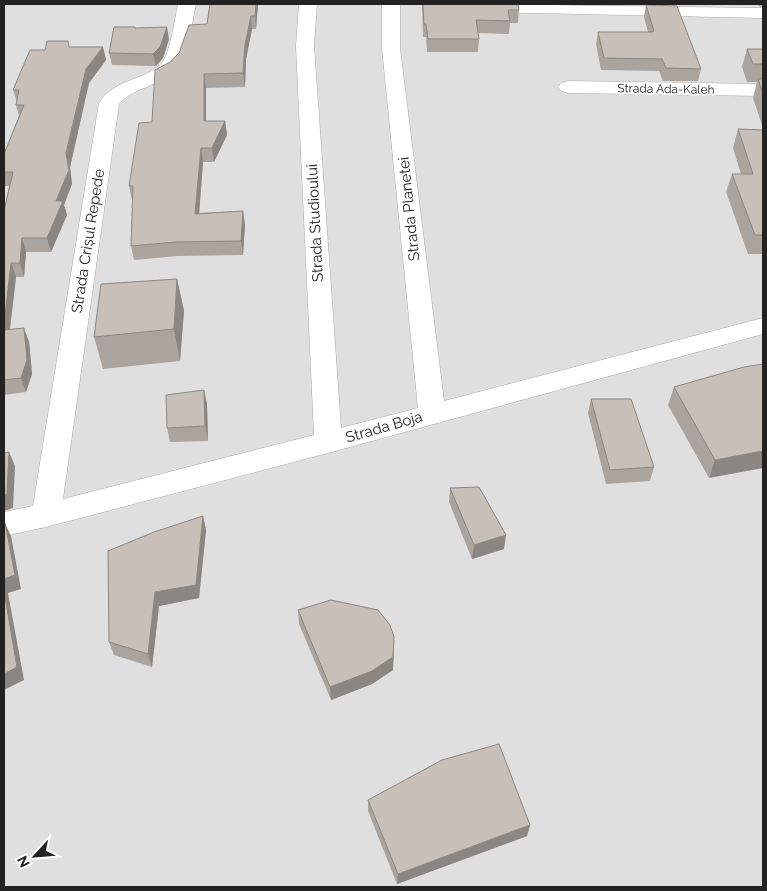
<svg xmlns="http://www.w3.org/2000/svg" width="767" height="891" font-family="Raleway,sans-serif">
<rect width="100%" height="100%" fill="#f2efe9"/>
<rect fill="#e0dfdf" x="4" y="4" width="759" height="883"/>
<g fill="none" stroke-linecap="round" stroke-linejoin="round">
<defs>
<g id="minor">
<path d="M 178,4 L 196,4 C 192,21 188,60 176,71 C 171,76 162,80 155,83 C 142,90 129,92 119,104 L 63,499 L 314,435 L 296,46 L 299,4 L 317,4 L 314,46 L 341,428 L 418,408 L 382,48 L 382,4 L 400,4 L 400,48 L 444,401 L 763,318 L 763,334 L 328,453 L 46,527 L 4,536 L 4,512 L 33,506 L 99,103 C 117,77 142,82 161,64 C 170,55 175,18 178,4 Z"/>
<path d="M 480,4 L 763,8 L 763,18 L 487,12 L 481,11 L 478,7 Z"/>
<path d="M 568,81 L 763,84 L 763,96 L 568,93 L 561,91 L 558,87 L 561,83 Z"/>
</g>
</defs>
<use href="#minor" stroke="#a9a9a9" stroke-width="1"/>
<use href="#minor" fill="#fff" fill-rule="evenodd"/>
</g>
<g fill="#aba49e">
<path d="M 210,4 L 258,4 L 256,29 L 252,29 L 246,59 L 245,87 L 206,88 L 206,121 L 225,121 L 227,135 L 214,162 L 203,162 L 199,213 L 243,211 L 245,225 L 243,255 L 178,256 L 134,260 L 131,246 L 133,200 L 132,200 L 129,186 L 152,122 L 170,62 L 207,24 Z"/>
<path d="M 422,4 L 518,4 L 519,10 L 518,23 L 510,23 L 509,34 L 478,33 L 479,39 L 478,52 L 427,52 L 426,37 L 423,37 Z"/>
<path d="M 639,4 L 670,4 L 670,5 Z"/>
<path d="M 758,4 L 763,4 L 763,7 L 759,6 Z"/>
<path d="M 646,5 L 701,69 L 698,81 L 663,81 L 659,71 L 601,70 L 596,44 L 598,32 L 648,32 L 644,17 Z"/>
<path d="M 135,28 L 169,39 L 163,58 L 156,66 L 112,65 L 109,53 Z"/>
<path d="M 69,47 L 103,47 L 106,60 L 89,83 L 70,167 L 72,184 L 64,205 L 67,215 L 51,252 L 26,252 L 24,277 L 16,277 L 10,329 L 29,342 L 32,374 L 26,392 L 4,395 L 4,211 L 9,186 L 4,186 L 4,154 L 19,116 L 16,105 L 17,102 L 13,90 L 45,50 Z"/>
<path d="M 747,49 L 763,49 L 763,128 L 753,98 L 757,82 L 747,82 L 742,67 Z"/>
<path d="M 738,129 L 763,130 L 763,254 L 748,254 L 726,192 L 732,174 L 741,174 L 733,148 Z"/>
<path d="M 177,279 L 184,311 L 180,361 L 103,369 L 94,337 Z"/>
<path d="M 763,364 L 709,478 L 668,405 L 674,387 Z"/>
<path d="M 204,390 L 207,404 L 208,441 L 170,442 L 167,428 Z"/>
<path d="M 591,399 L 654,467 L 650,481 L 606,484 L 588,413 Z"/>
<path d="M 450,488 L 504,549 L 472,559 L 449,502 Z"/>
<path d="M 203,516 L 206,530 L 199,598 L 159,606 L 152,667 L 114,655 L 109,642 Z"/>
<path d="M 298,610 L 394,650 L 393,670 L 372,684 L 331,700 L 299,624 Z"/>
<path d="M 368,800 L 530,825 L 527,836 L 397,884 L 368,811 Z"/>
</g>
<g fill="#8b8681">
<path d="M 256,4 L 258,4 L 256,29 L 255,16 Z"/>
<path d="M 251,16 L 252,29 L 246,59 L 245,87 L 243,73 L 245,45 Z"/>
<path d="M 167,27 L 169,39 L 163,58 L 156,66 L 153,54 Z"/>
<path d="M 103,47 L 106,60 L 89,83 L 70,167 L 72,184 L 64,205 L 67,215 L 51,252 L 47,238 L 86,69 Z"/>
<path d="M 204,74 L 206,88 L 206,135 L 204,121 Z"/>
<path d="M 225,121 L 227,135 L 214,162 L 212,148 Z"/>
<path d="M 201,148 L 203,162 L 198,228 L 195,214 Z"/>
<path d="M 243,211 L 245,225 L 243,255 L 241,241 Z"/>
<path d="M 22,238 L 26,252 L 24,277 L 20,263 Z"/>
<path d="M 11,263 L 16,277 L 8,344 L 4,332 L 4,324 Z"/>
<path d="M 177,279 L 184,311 L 180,361 L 174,329 Z"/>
<path d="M 24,328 L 29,342 L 32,374 L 26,392 L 21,378 Z"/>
<path d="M 204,390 L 207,404 L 208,441 L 205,426 Z"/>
<path d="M 763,451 L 763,468 L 709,478 L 715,460 Z"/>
<path d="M 9,452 L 15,466 L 13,508 L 4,511 L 4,495 Z"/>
<path d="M 203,516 L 206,530 L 199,598 L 159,606 L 152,667 L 148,654 L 155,592 Z"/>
<path d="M 5,523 L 11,536 L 21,589 L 8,593 L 24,680 L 4,690 Z"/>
<path d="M 506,535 L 504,549 L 472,559 L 474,545 Z"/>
<path d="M 394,637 L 393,670 L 372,684 L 331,700 L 330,687 Z"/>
<path d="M 530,825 L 527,836 L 397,884 L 398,874 Z"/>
</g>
<g fill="#c7bfb8" stroke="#8b8681">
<path d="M 210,4 L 256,4 L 255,16 L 251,16 L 245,45 L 243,73 L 204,74 L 204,121 L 225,121 L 212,148 L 201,148 L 195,214 L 243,211 L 241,241 L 176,242 L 131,246 L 133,186 L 129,186 L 139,123 L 152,122 L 155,70 L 170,62 L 179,53 L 189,25 L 207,24 Z"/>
<path d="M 423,4 L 518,4 L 519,10 L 508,10 L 510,21 L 476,20 L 479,39 L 428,39 L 426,24 L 424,24 Z"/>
<path d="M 646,5 L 677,6 L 701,69 L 666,68 L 662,59 L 604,58 L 598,32 L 652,32 L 654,31 Z"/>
<path d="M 114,27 L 135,27 L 135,28 L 167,27 L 160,47 L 153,54 L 109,53 Z"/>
<path d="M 47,41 L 68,41 L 69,47 L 103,47 L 86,69 L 66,153 L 69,170 L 56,201 L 63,201 L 47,238 L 22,238 L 20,263 L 11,263 L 4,324 L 4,211 L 13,172 L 4,172 L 4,154 L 24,105 L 16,105 L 19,90 L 13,90 L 30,50 L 45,50 Z"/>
<path d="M 747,49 L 763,49 L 763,64 L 753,64 Z"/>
<path d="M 758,79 L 763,79 L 763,93 Z"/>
<path d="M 738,129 L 763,130 L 763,235 L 755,235 L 732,174 L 753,174 Z"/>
<path d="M 177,279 L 174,329 L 94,337 L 101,284 Z"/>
<path d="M 24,328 L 27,360 L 21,378 L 4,380 L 4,330 Z"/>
<path d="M 763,364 L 763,451 L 715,460 L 674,387 L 744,367 Z"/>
<path d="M 204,390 L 205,426 L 167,428 L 166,395 Z"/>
<path d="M 591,399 L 631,399 L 654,467 L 610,470 Z"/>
<path d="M 9,452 L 7,494 L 4,495 L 4,453 Z"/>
<path d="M 479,487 L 506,535 L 474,545 L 450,488 Z"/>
<path d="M 203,516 L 196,585 L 155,592 L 148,654 L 109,642 L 108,551 L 154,532 Z"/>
<path d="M 4,523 L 5,523 L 15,575 L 4,579 Z"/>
<path d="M 4,591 L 17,667 L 4,674 Z"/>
<path d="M 331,600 L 378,610 L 390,625 L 394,637 L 393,657 L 372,671 L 330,687 L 298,610 Z"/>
<path d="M 499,744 L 530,825 L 398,874 L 368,800 L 442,760 Z"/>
</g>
<g text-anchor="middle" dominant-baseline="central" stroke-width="4" stroke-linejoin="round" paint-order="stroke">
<g font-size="12" fill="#222" stroke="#fff">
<text transform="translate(666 89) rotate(1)">Strada Ada-Kaleh</text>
</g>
<g font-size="15" fill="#222" stroke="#fff">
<text transform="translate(409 209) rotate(-96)">Strada Planetei</text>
<text transform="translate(315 223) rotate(-93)">Strada Studioului</text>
<text transform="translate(88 241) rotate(-81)">Strada Crișul Repede</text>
<text transform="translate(384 427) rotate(-16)">Strada Boja</text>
</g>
</g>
<rect width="767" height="891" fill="none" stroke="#222222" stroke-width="10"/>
<g transform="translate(35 856) rotate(244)" stroke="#ffffff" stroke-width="4" paint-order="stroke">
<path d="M0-4L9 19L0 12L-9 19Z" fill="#222222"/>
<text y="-8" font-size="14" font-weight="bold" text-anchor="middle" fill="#222222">N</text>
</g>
</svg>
